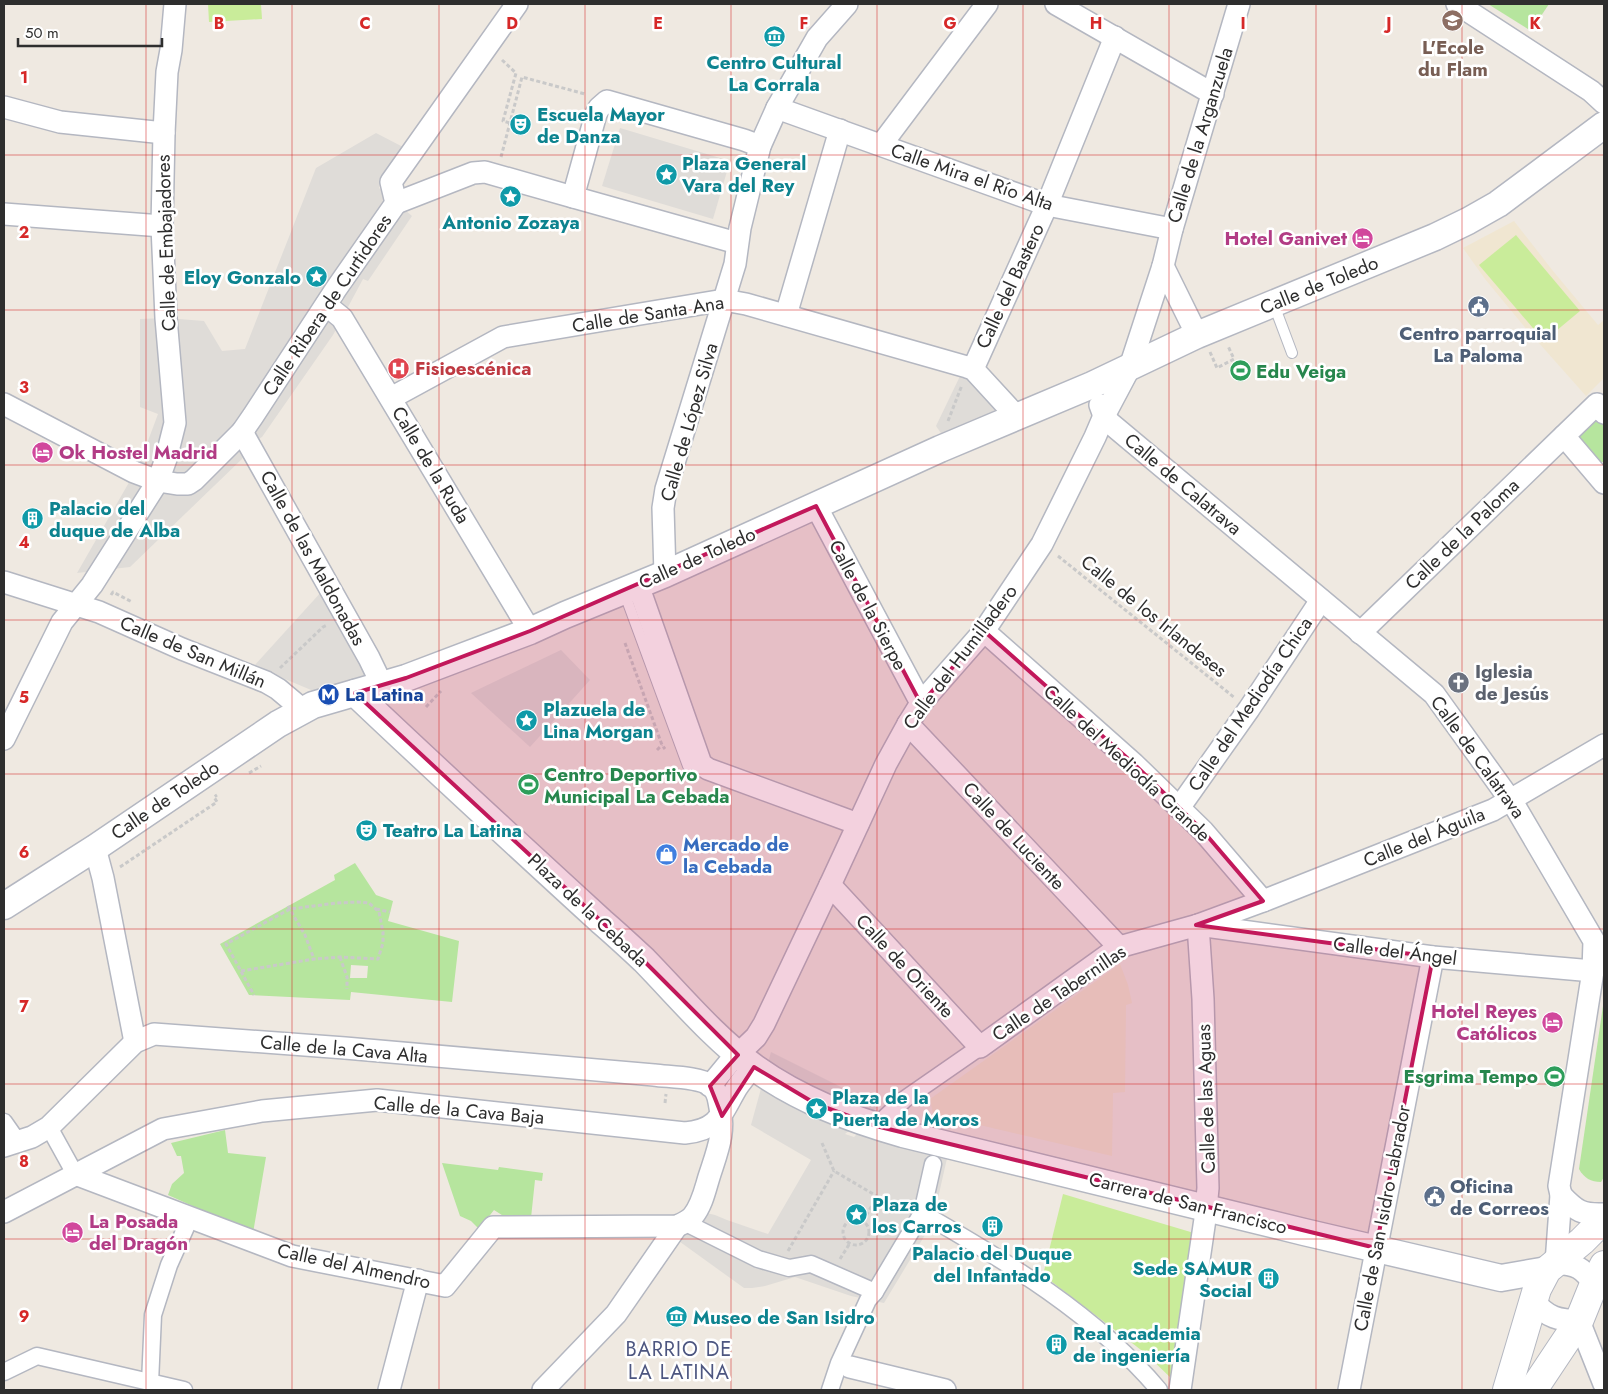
<svg xmlns="http://www.w3.org/2000/svg" width="1608" height="1394" font-family="Jost,sans-serif">
<rect width="100%" height="100%" fill="#efe9e1"/>
<g fill="#f0e6d1">
<path d="M 1514,221 L 1553,271 L 1598,325 L 1604,320 L 1604,378 L 1586,396 L 1523,325 L 1485,279 L 1463,248 Z"/>
<path d="M 1120,964 L 1128,985 L 1132,1003 L 1126,1005 L 1125,1092 L 1113,1093 L 1112,1156 L 933,1114 L 930,1099 Z"/>
</g>
<g fill="#b6e59e" fill-rule="evenodd">
<path d="M 1488,4 L 1549,4 L 1531,31 Z"/>
<path d="M 1591,415 L 1604,422 L 1604,462 L 1593,462 L 1572,434 Z"/>
<path d="M 355,863 L 376,895 L 393,901 L 388,921 L 459,941 L 452,1002 L 351,992 L 350,1000 L 249,995 L 220,944 L 335,880 L 334,875 ZM 351,965 L 368,966 L 367,978 L 350,978 Z"/>
<path d="M 1604,999 L 1604,1177 L 1601,1182 C 1591,1182 1584,1178 1579,1169 Z"/>
<path d="M 225,1130 L 228,1153 L 266,1157 L 253,1233 L 168,1195 L 172,1184 L 184,1173 L 181,1156 L 177,1156 L 171,1143 Z"/>
<path d="M 442,1163 L 498,1170 L 499,1167 L 543,1173 L 542,1181 L 535,1180 L 531,1218 L 505,1217 L 494,1210 L 479,1229 L 471,1221 L 460,1216 Z"/>
</g>
<g fill="#c9ec9a">
<path d="M 208,4 L 261,4 L 262,19 L 209,22 Z"/>
<path d="M 1516,235 L 1580,311 L 1544,341 L 1479,265 Z"/>
<path d="M 1063,1194 L 1194,1233 L 1173,1380 L 1145,1353 L 1043,1275 Z"/>
</g>
<g fill="#dfdcd8">
<path d="M 620,128 L 730,161 L 713,219 L 602,186 Z"/>
<path d="M 376,133 L 403,147 L 385,172 L 381,179 L 379,188 L 412,216 L 368,281 L 363,279 L 333,335 L 262,437 L 250,444 L 242,459 L 130,567 L 77,573 L 139,465 L 158,414 L 140,407 L 140,319 L 166,318 L 204,321 L 222,351 L 245,349 L 316,168 Z"/>
<path d="M 962,372 L 1001,411 L 943,436 L 936,426 Z"/>
<path d="M 323,590 L 370,676 L 323,695 L 254,666 Z"/>
<path d="M 561,650 L 590,680 L 530,747 L 471,693 Z"/>
<path d="M 771,1052 L 879,1106 L 845,1134 L 854,1137 L 859,1132 L 948,1154 L 936,1207 L 928,1230 L 884,1303 L 851,1296 L 795,1277 L 765,1286 L 752,1288 L 744,1288 L 676,1239 L 702,1212 L 715,1215 L 727,1220 L 768,1234 L 811,1160 L 751,1125 Z"/>
</g>
<g fill="none" stroke-linecap="round" stroke-linejoin="round">
<defs>
<g id="service">
<path d="M 1274,305 L 1292,353"/>
<path d="M 624,592 L 688,766"/>
</g>
<g id="pedestrian">
<path d="M 4,1122 L 18,1142"/>
<path d="M 876,1126 L 905,1099 L 980,1047"/>
<path d="M 49,1127 L 75,1174"/>
<path d="M 922,1213 C 1006,1261 1096,1315 1159,1390"/>
<path d="M 687,1222 L 692,1226 L 758,1259 L 789,1268 L 811,1264 L 875,1292"/>
<path d="M 4,1372 L 37,1356 L 184,1390"/>
<path d="M 150,1383 L 153,1315 L 169,1265 L 190,1218"/>
<path d="M 830,1390 L 839,1363 L 868,1300 L 875,1292 L 922,1213 L 933,1164"/>
</g>
<g id="minor">
<path d="M 1056,4 L 1213,94"/>
<path d="M 1457,4 L 1591,91 L 1604,103"/>
<path d="M 4,107 L 60,122 L 164,133"/>
<path d="M 777,108 L 1047,205 L 1172,229"/>
<path d="M 881,145 L 987,4"/>
<path d="M 396,203 L 473,173 L 485,172 L 573,197"/>
<path d="M 4,214 L 162,226"/>
<path d="M 737,243 L 573,197 L 596,114 L 599,108 L 607,101 L 744,140 L 760,146"/>
<path d="M 1163,266 L 1197,335"/>
<path d="M 326,305 L 342,318 L 530,631"/>
<path d="M 786,315 L 840,130"/>
<path d="M 973,369 L 1047,205 L 1115,37"/>
<path d="M 391,398 L 503,337 L 724,300 L 746,304 L 967,367 L 973,369 L 1017,417"/>
<path d="M 4,404 L 134,472 L 158,481 L 177,484 L 188,484 L 194,480 L 242,432 L 253,416 L 336,289 L 396,203 L 391,182 L 517,4"/>
<path d="M 1100,405 L 1104,416 L 1110,423 L 1434,694 L 1516,808 L 1594,941 L 1593,971 L 1559,1186 L 1561,1195 L 1556,1263 C 1577,1265 1582,1267 1594,1284"/>
<path d="M 242,432 L 369,658 L 382,685"/>
<path d="M 1564,436 L 1604,483"/>
<path d="M 816,506 L 921,703"/>
<path d="M 665,574 L 663,508 L 666,489 L 735,264 L 740,228 L 760,146 L 777,108 L 817,38 L 847,4"/>
<path d="M 4,582 L 99,612 L 182,649 L 266,682 L 278,689 L 303,710"/>
<path d="M 638,585 L 701,764 L 708,769 L 858,824"/>
<path d="M 984,631 L 1134,764 L 1203,831 L 1263,901"/>
<path d="M 1360,633 L 1597,404 L 1604,413"/>
<path d="M 908,724 L 1119,947"/>
<path d="M 4,739 L 62,622 L 92,585 L 158,481 L 166,459 L 175,423 L 166,318 L 162,226 L 164,133 L 167,72 L 171,50 L 175,4"/>
<path d="M 1179,808 L 1249,709 L 1321,600"/>
<path d="M 95,848 L 103,878 L 135,1042"/>
<path d="M 830,885 L 980,1047 L 1119,947 L 1198,925 L 1263,901 L 1493,810 L 1604,745"/>
<path d="M 710,1086 L 729,1063 L 756,1037 L 764,1024 L 830,885 L 886,764 L 908,724 L 921,703 L 984,631 L 1042,544 L 1095,437 L 1104,416 L 1130,367 L 1163,266 L 1172,229 L 1239,4"/>
<path d="M 4,1146 L 32,1137 L 49,1127 L 135,1042 L 154,1034 L 345,1048 L 654,1075 C 668,1077 699,1077 710,1085 C 716,1089 718,1096 719,1102 C 726,1132 718,1149 709,1177 C 705,1190 702,1205 693,1216 C 689,1221 684,1223 677,1226 L 493,1227 L 445,1286 L 292,1256 L 75,1174"/>
<path d="M 1561,1195 C 1576,1211 1582,1215 1604,1214"/>
<path d="M 4,1212 L 163,1129 L 262,1111 L 377,1100 L 685,1133 C 718,1130 721,1115 736,1089 C 741,1081 747,1074 754,1067"/>
<path d="M 1534,1301 C 1547,1318 1559,1320 1579,1321 L 1604,1384"/>
<path d="M 850,1367 L 945,1390"/>
<path d="M 389,1390 L 418,1280"/>
<path d="M 543,1390 L 616,1314 L 677,1226"/>
<path d="M 1180,1390 L 1205,1219 L 1208,1188 L 1203,999 L 1198,925 L 1433,957 L 1593,971"/>
<path d="M 1349,1390 L 1433,957"/>
</g>
<g id="tertiary">
<path d="M 355,693 C 436,770 519,846 602,922 C 616,934 630,947 644,960 C 680,997 713,1037 755,1068 C 800,1100 850,1119 903,1134 L 1304,1232 L 1501,1278 L 1547,1270"/>
<path d="M 4,906 L 95,848 L 278,724 L 313,705 L 406,678 L 530,631 L 565,615 L 665,574 L 940,449 L 1092,385 L 1197,335 L 1435,237 L 1468,221 L 1498,204 L 1604,125"/>
</g>
<g id="secondary">
<path d="M 1507,1390 L 1537,1289 L 1547,1270 L 1582,1241 L 1604,1219"/>
<path d="M 1533,1390 L 1579,1321 L 1594,1284 L 1604,1265"/>
</g>
</defs>
<use href="#service" stroke="#b4b7c1" stroke-width="12"/>
<use href="#pedestrian" stroke="#b4b7c1" stroke-width="19"/>
<use href="#minor" stroke="#b4b7c1" stroke-width="24"/>
<use href="#tertiary" stroke="#b4b7c1" stroke-width="29"/>
<use href="#secondary" stroke="#b4b7c1" stroke-width="30"/>
<g stroke="#c9c9c9" stroke-width="3" stroke-dasharray="4 2.5" stroke-linecap="butt">
<path d="M 502,60 L 516,73 L 503,121 L 510,123"/>
<path d="M 501,157 L 522,77 L 585,94"/>
<path d="M 1210,352 L 1217,368 L 1234,359 L 1228,346"/>
<path d="M 948,421 L 962,385"/>
<path d="M 1058,556 L 1235,698"/>
<path d="M 111,595 L 113,592 L 132,602"/>
<path d="M 625,643 L 662,745 L 665,749"/>
<path d="M 280,668 L 323,627 L 327,625"/>
<path d="M 426,707 L 441,691"/>
<path d="M 657,750 L 662,745"/>
<path d="M 249,773 L 261,766"/>
<path d="M 120,867 L 217,802 L 214,797 L 217,795"/>
<path d="M 288,906 L 305,935 L 314,959"/>
<path d="M 376,909 L 390,912"/>
<path d="M 340,957 L 347,977 L 347,989"/>
<path d="M 241,971 L 314,959 L 340,957 L 378,959 L 383,943 L 383,932 L 379,912 L 369,903 L 358,902 L 337,903 L 290,909 L 226,944 L 254,995"/>
<path d="M 665,1103 L 666,1094"/>
<path d="M 822,1143 L 834,1171 L 904,1212"/>
<circle cx="856" cy="1232" r="13"/>
<path d="M 863,1221 L 877,1197"/>
<path d="M 788,1251 L 834,1171"/>
<path d="M 840,1259 L 850,1243"/>
</g>
<use href="#service" stroke="#fff" stroke-width="10"/>
<use href="#pedestrian" stroke="#fff" stroke-width="16"/>
<use href="#minor" stroke="#fff" stroke-width="21"/>
<use href="#tertiary" stroke="#fff" stroke-width="26"/>
<use href="#secondary" stroke="#fff" stroke-width="28"/>
</g>
<path fill="#c2185b" fill-opacity="0.2" stroke="#c2185b" stroke-width="4" stroke-linejoin="round" d="M 816,506 L 921,704 L 984,631 L 1134,764 L 1203,831 L 1263,901 L 1196,925 L 1433,957 L 1376,1248 L 876,1126 L 816,1104 L 754,1067 L 722,1116 L 710,1086 L 738,1055 L 643,960 L 355,693 L 406,678 L 530,631 Z"/>
<path fill="none" stroke="#d62828" stroke-width="1" stroke-opacity="0.55" d="M 146,4 L 146,1390M 292,4 L 292,1390M 439,4 L 439,1390M 585,4 L 585,1390M 731,4 L 731,1390M 877,4 L 877,1390M 1023,4 L 1023,1390M 1169,4 L 1169,1390M 1316,4 L 1316,1390M 1462,4 L 1462,1390M 4,155 L 1604,155M 4,310 L 1604,310M 4,465 L 1604,465M 4,620 L 1604,620M 4,774 L 1604,774M 4,929 L 1604,929M 4,1084 L 1604,1084M 4,1239 L 1604,1239"/>
<defs>
<symbol id="school-disc" viewBox="-11 -11 22 22"><circle r="9.5" fill="#8d6e63" stroke="#fff"/><path d="M0-5L7-2L0 1L-7-2ZM-4 1L0 2.5L4 1V4Q0 6-4 4Z" fill="#fff"/></symbol>
<symbol id="museum-disc" viewBox="-11 -11 22 22"><circle r="9.5" fill="#0f9aa8" stroke="#fff"/><path d="M0-6L6-3V-2H-6V-3ZM-5-1h2V3h-2ZM-1-1h2V3h-2ZM3-1h2V3H3ZM-6 4H6V6H-6Z" fill="#fff"/></symbol>
<symbol id="theatre-disc" viewBox="-11 -11 22 22"><circle r="9.5" fill="#0f9aa8" stroke="#fff"/><path d="M-5-5.5Q0-4 5-5.5V0Q5 5 0 6Q-5 5-5 0ZM-3.3-2.5H-1v1.5H-3.3ZM1-2.5H3.3v1.5H1ZM-2.8 1Q0 5.5 2.8 1Z" fill="#fff"/></symbol>
<symbol id="sight-disc" viewBox="-11 -11 22 22"><circle r="9.5" fill="#0f9aa8" stroke="#fff"/><path d="M0-6L1.8-2.2L6-1.7L2.9 1.2L3.7 5.4L0 3.3L-3.7 5.4L-2.9 1.2L-6-1.7L-1.8-2.2Z" fill="#fff"/></symbol>
<symbol id="hotel-disc" viewBox="-11 -11 22 22"><circle r="9.5" fill="#d1479c" stroke="#fff"/><path d="M-6-4.5h1.5V1H6V5H4.5V3h-9V5H-6ZM-4 0a1.8 1.8 0 1 1 3.6 0ZM.5 0V-2.5h3Q6-2.5 6 0Z" fill="#fff"/></symbol>
<symbol id="civic-disc" viewBox="-11 -11 22 22"><circle r="9.5" fill="#5c6f8a" stroke="#fff"/><path d="M-.6-6.5H3V-4.5H.6V-3L4-1V1h2V6H-6V1h2V-1L-.6-3ZM-1.2 2.5V6h2.4V2.5Z" fill="#fff"/></symbol>
<symbol id="hospital-disc" viewBox="-11 -11 22 22"><circle r="9.5" fill="#e0444e" stroke="#fff"/><path d="M-5-5h3v3.5h4V-5h3V5h-3V1.5h-4V5h-3Z" fill="#fff"/></symbol>
<symbol id="stadium-disc" viewBox="-11 -11 22 22"><circle r="9.5" fill="#2e9e5b" stroke="#fff"/><path d="M0-5a6.5 5 0 1 0 0 10a6.5 5 0 1 0 0-10ZM-3.5-1.8h7v3.6h-7Z" fill="#fff"/></symbol>
<symbol id="building-disc" viewBox="-11 -11 22 22"><circle r="9.5" fill="#0f9aa8" stroke="#fff"/><path d="M-4-6H4V6H1V3H-1V6H-4ZM-2.5-4.3h1.7v1.8h-1.7ZM.8-4.3h1.7v1.8H.8ZM-2.5-1h1.7V.8h-1.7ZM.8-1h1.7V.8H.8Z" fill="#fff"/></symbol>
<symbol id="church-disc" viewBox="-11 -11 22 22"><circle r="9.5" fill="#6b7280" stroke="#fff"/><path d="M-1.2-6h2.4v3.5h3.3v2.4h-3.3V6h-2.4V-.1h-3.3v-2.4h3.3Z" fill="#fff"/></symbol>
<symbol id="metro-disc" viewBox="-11 -11 22 22"><circle r="9.5" fill="#1a4fb4" stroke="#fff"/><path d="M-5.5 5V-5H-3L0 0L3-5H5.5V5H3V-.5L0 4L-3-.5V5Z" fill="#fff"/></symbol>
<symbol id="shop-disc" viewBox="-11 -11 22 22"><circle r="9.5" fill="#3f7fe0" stroke="#fff"/><path d="M-5-2.5h2.3a2.7 3.5 0 0 1 5.4 0H5L5.5 6h-11ZM-1.5-2.5h3a1.5 2.3 0 0 0-3 0Z" fill="#fff"/></symbol>
</defs>
<g fill-rule="evenodd">
<use href="#school-disc" x="1440" y="8" width="25" height="25"/>
<use href="#museum-disc" x="762" y="24" width="25" height="25"/>
<use href="#theatre-disc" x="508" y="112" width="25" height="25"/>
<use href="#sight-disc" x="654" y="162" width="25" height="25"/>
<use href="#sight-disc" x="498" y="184" width="25" height="25"/>
<use href="#hotel-disc" x="1350" y="226" width="25" height="25"/>
<use href="#sight-disc" x="304" y="264" width="25" height="25"/>
<use href="#civic-disc" x="1466" y="294" width="25" height="25"/>
<use href="#hospital-disc" x="386" y="356" width="25" height="25"/>
<use href="#stadium-disc" x="1228" y="358" width="25" height="25"/>
<use href="#hotel-disc" x="30" y="440" width="25" height="25"/>
<use href="#building-disc" x="20" y="506" width="25" height="25"/>
<use href="#church-disc" x="1446" y="670" width="25" height="25"/>
<use href="#metro-disc" x="316" y="682" width="25" height="25"/>
<use href="#sight-disc" x="514" y="708" width="25" height="25"/>
<use href="#stadium-disc" x="516" y="772" width="25" height="25"/>
<use href="#theatre-disc" x="354" y="818" width="25" height="25"/>
<use href="#shop-disc" x="654" y="842" width="25" height="25"/>
<use href="#hotel-disc" x="1540" y="1010" width="25" height="25"/>
<use href="#stadium-disc" x="1542" y="1064" width="25" height="25"/>
<use href="#sight-disc" x="804" y="1096" width="25" height="25"/>
<use href="#civic-disc" x="1422" y="1184" width="25" height="25"/>
<use href="#sight-disc" x="844" y="1202" width="25" height="25"/>
<use href="#building-disc" x="980" y="1214" width="25" height="25"/>
<use href="#hotel-disc" x="60" y="1220" width="25" height="25"/>
<use href="#building-disc" x="1256" y="1266" width="25" height="25"/>
<use href="#museum-disc" x="664" y="1304" width="25" height="25"/>
<use href="#building-disc" x="1044" y="1332" width="25" height="25"/>
</g>
<g text-anchor="middle" dominant-baseline="central" stroke-width="5" stroke-linejoin="round" paint-order="stroke">
<g font-size="19" font-weight="bold" fill="#785e54" stroke="#fff">
<text x="1453" y="47">L'Ecole<tspan x="1453" dy="22">du Flam</tspan></text>
</g>
<g font-size="19" font-weight="bold" fill="#0d838f" stroke="#fff" text-anchor="start">
<text x="774" y="62" text-anchor="middle">Centro Cultural<tspan x="774" dy="22">La Corrala</tspan></text>
<text x="537" y="114">Escuela Mayor<tspan x="537" dy="22">de Danza</tspan></text>
<text x="682" y="163">Plaza General<tspan x="682" dy="22">Vara del Rey</tspan></text>
<text x="511" y="222" text-anchor="middle">Antonio Zozaya</text>
<text x="301" y="277" text-anchor="end">Eloy Gonzalo</text>
<text x="49" y="508">Palacio del<tspan x="49" dy="22">duque de Alba</tspan></text>
<text x="543" y="709">Plazuela de<tspan x="543" dy="22">Lina Morgan</tspan></text>
<text x="383" y="830">Teatro La Latina</text>
<text x="832" y="1097">Plaza de la<tspan x="832" dy="22">Puerta de Moros</tspan></text>
<text x="872" y="1204">Plaza de<tspan x="872" dy="22">los Carros</tspan></text>
<text x="992" y="1253" text-anchor="middle">Palacio del Duque<tspan x="992" dy="22">del Infantado</tspan></text>
<text x="1252" y="1268" text-anchor="end">Sede SAMUR<tspan x="1252" dy="22">Social</tspan></text>
<text x="693" y="1317">Museo de San Isidro</text>
<text x="1073" y="1333">Real academia<tspan x="1073" dy="22">de ingeniería</tspan></text>
</g>
<g font-size="19" fill="#2e2e2e" stroke="#fff">
<text transform="translate(1200 135) rotate(-73)">Calle de la Arganzuela</text>
<text transform="translate(972 177) rotate(19)">Calle Mira el Río Alta</text>
<text transform="translate(166 243) rotate(-92)">Calle de Embajadores</text>
<text transform="translate(1319 285) rotate(-22)">Calle de Toledo</text>
<text transform="translate(1010 286) rotate(-65)">Calle del Bastero</text>
<text transform="translate(327 305) rotate(-56)">Calle Ribera de Curtidores</text>
<text transform="translate(648 314) rotate(-9)">Calle de Santa Ana</text>
<text transform="translate(689 422) rotate(-74)">Calle de López Silva</text>
<text transform="translate(431 465) rotate(59)">Calle de la Ruda</text>
<text transform="translate(1183 484) rotate(40)">Calle de Calatrava</text>
<text transform="translate(1462 534) rotate(-44)">Calle de la Paloma</text>
<text transform="translate(313 558) rotate(61)">Calle de las Maldonadas</text>
<text transform="translate(697 558) rotate(-24)">Calle de Toledo</text>
<text transform="translate(868 605) rotate(62)">Calle de la Sierpe</text>
<text transform="translate(1154 616) rotate(39)">Calle de los Irlandeses</text>
<text transform="translate(193 652) rotate(23)">Calle de San Millán</text>
<text transform="translate(960 657) rotate(-53)">Calle del Humilladero</text>
<text transform="translate(1250 704) rotate(-56)">Calle del Mediodía Chica</text>
<text transform="translate(1478 757) rotate(54)">Calle de Calatrava</text>
<text transform="translate(1127 763) rotate(43)">Calle del Mediodía Grande</text>
<text transform="translate(165 800) rotate(-34)">Calle de Toledo</text>
<text transform="translate(1014 836) rotate(47)">Calle de Luciente</text>
<text transform="translate(1424 837) rotate(-22)">Calle del Águila</text>
<text transform="translate(588 910) rotate(43)">Plaza de la Cebada</text>
<text transform="translate(1395 951) rotate(7)">Calle del Ángel</text>
<text transform="translate(905 966) rotate(47)">Calle de Oriente</text>
<text transform="translate(1059 993) rotate(-34)">Calle de Tabernillas</text>
<text transform="translate(344 1049) rotate(5)">Calle de la Cava Alta</text>
<text transform="translate(1206 1099) rotate(-92)">Calle de las Aguas</text>
<text transform="translate(459 1110) rotate(5)">Calle de la Cava Baja</text>
<text transform="translate(1188 1203) rotate(14)">Carrera de San Francisco</text>
<text transform="translate(1382 1218) rotate(-79)">Calle de San Isidro Labrador</text>
<text transform="translate(354 1266) rotate(12)">Calle del Almendro</text>
</g>
<g font-size="19" font-weight="bold" fill="#b23c85" stroke="#fff" text-anchor="end">
<text x="1347" y="238">Hotel Ganivet</text>
<text x="59" y="452" text-anchor="start">Ok Hostel Madrid</text>
<text x="1537" y="1011">Hotel Reyes<tspan x="1537" dy="22">Católicos</tspan></text>
<text x="89" y="1221" text-anchor="start">La Posada<tspan x="89" dy="22">del Dragón</tspan></text>
</g>
<g font-size="19" font-weight="bold" fill="#4e5e75" stroke="#fff">
<text x="1478" y="333">Centro parroquial<tspan x="1478" dy="22">La Paloma</tspan></text>
<text x="1450" y="1186" text-anchor="start">Oficina<tspan x="1450" dy="22">de Correos</tspan></text>
</g>
<g font-size="19" font-weight="bold" fill="#be3a42" stroke="#fff" text-anchor="start">
<text x="415" y="368">Fisioescénica</text>
</g>
<g font-size="19" font-weight="bold" fill="#27864d" stroke="#fff" text-anchor="start">
<text x="1256" y="371">Edu Veiga</text>
<text x="544" y="774">Centro Deportivo<tspan x="544" dy="22">Municipal La Cebada</tspan></text>
<text x="1538" y="1076" text-anchor="end">Esgrima Tempo</text>
</g>
<g font-size="19" font-weight="bold" fill="#5b616d" stroke="#fff" text-anchor="start">
<text x="1475" y="671">Iglesia<tspan x="1475" dy="22">de Jesús</tspan></text>
</g>
<g font-size="19" font-weight="bold" fill="#164399" stroke="#fff" text-anchor="start">
<text x="345" y="694">La Latina</text>
</g>
<g font-size="19" font-weight="bold" fill="#366cbe" stroke="#fff" text-anchor="start">
<text x="683" y="844">Mercado de<tspan x="683" dy="22">la Cebada</tspan></text>
</g>
<g font-size="20" letter-spacing="1" fill="#4d5680" stroke="#fff">
<text x="679" y="1349">BARRIO DE<tspan x="679" dy="23">LA LATINA</tspan></text>
</g>
</g>
<g font-size="16" text-anchor="middle" font-weight="bold" fill="#d62828" stroke="#fff" stroke-width="5" stroke-linejoin="round" paint-order="stroke">
<text x="219" y="29">B</text>
<text x="365" y="29">C</text>
<text x="512" y="29">D</text>
<text x="658" y="29">E</text>
<text x="804" y="29">F</text>
<text x="950" y="29">G</text>
<text x="1096" y="29">H</text>
<text x="1243" y="29">I</text>
<text x="1389" y="29">J</text>
<text x="1535" y="29">K</text>
<text x="24" y="83">1</text>
<text x="24" y="238">2</text>
<text x="24" y="393">3</text>
<text x="24" y="548">4</text>
<text x="24" y="703">5</text>
<text x="24" y="858">6</text>
<text x="24" y="1012">7</text>
<text x="24" y="1167">8</text>
<text x="24" y="1322">9</text>
</g>
<rect width="1608" height="1394" fill="none" stroke="#2e2e2e" stroke-width="10"/>
<path d="M18 38v8h144v-8" fill="none" stroke="#2e2e2e" stroke-width="2.5"/>
<text x="25" y="38" font-size="15" fill="#2e2e2e" stroke="#ffffff" stroke-width="4" paint-order="stroke">50 m</text>
</svg>
